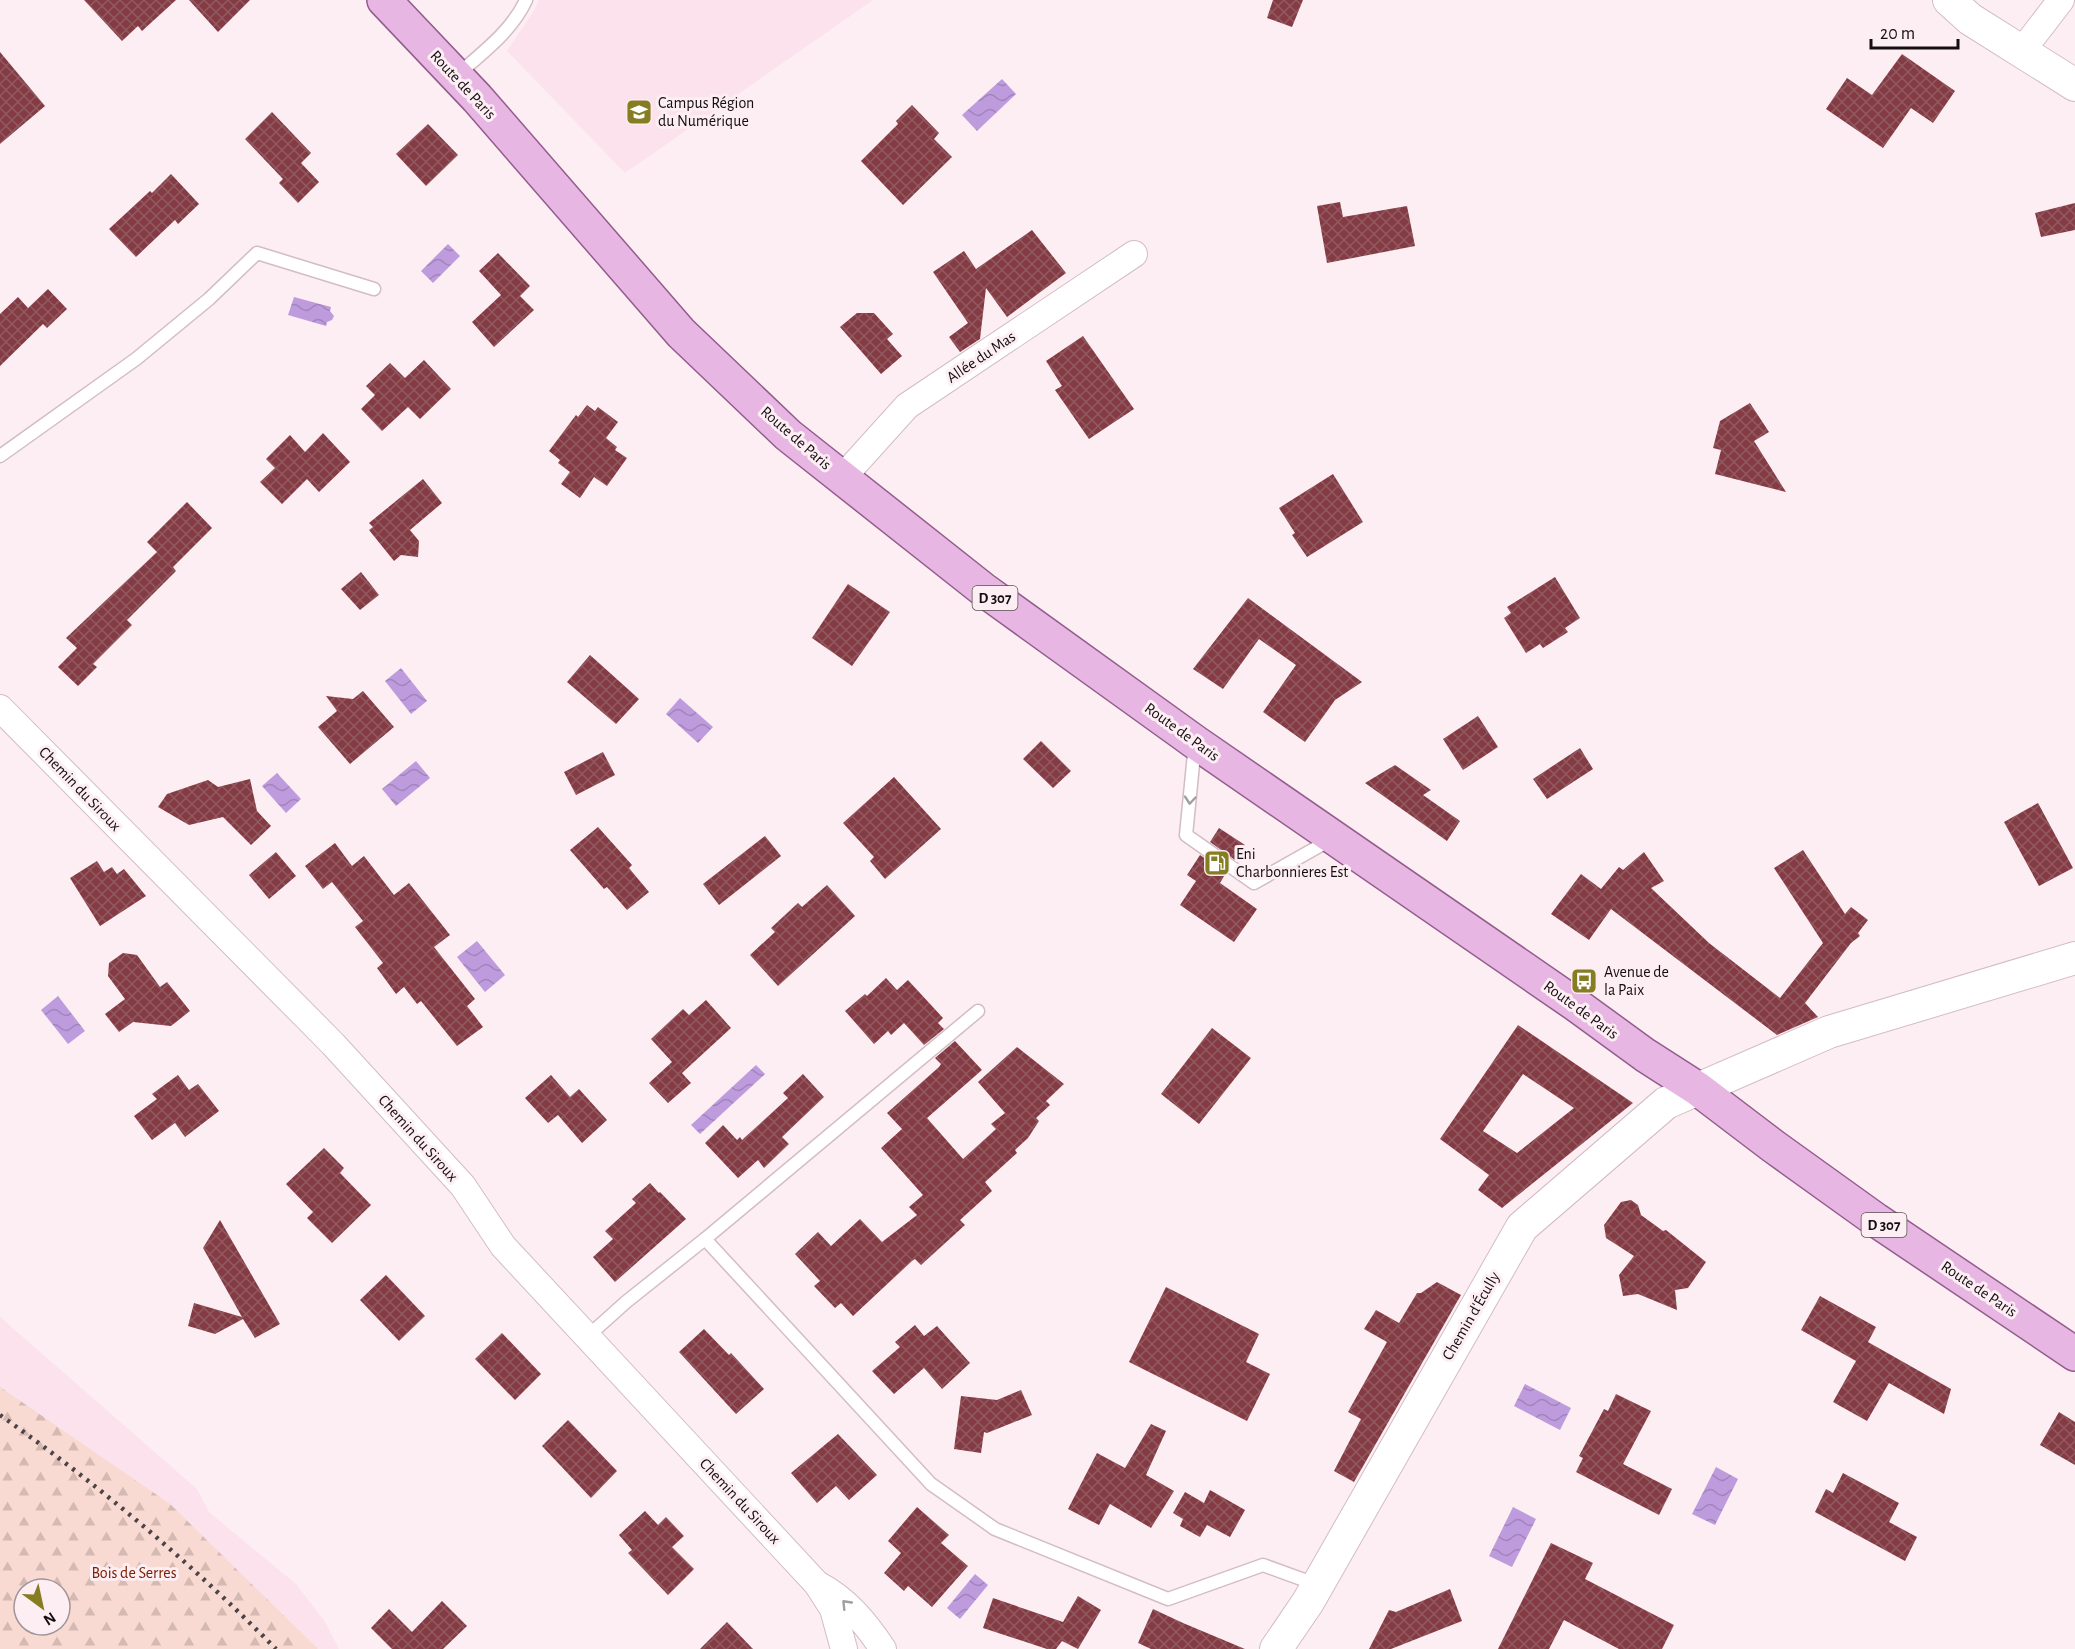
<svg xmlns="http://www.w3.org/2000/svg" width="2075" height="1649" font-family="'Alegreya Sans',sans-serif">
<defs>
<pattern id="forest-firs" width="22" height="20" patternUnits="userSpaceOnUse" patternTransform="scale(1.5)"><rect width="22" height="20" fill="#f8dad2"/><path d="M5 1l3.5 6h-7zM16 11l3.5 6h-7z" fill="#d4bab3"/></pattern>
<pattern id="water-waves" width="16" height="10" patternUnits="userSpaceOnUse" patternTransform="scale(1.5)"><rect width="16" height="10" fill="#be9bdd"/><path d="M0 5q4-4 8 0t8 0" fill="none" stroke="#a284bd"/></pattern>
<pattern id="building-cross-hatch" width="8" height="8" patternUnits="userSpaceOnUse" patternTransform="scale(1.5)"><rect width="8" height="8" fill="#843b44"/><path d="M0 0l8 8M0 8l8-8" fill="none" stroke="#915a61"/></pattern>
</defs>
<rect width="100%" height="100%" fill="#fceef3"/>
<g fill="#fbe2ec">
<path d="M 539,0 L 873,0 L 625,173 L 507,51 L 535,9 Z"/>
<path d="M 0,1317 L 197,1489 L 209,1512 L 296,1584 L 325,1622 L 339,1649 L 128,1649 L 0,1530 Z"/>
</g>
<path fill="url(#forest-firs)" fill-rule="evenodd" d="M 0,1387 L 170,1504 L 318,1649 L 0,1649 ZM 24,1589 L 60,1589 L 60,1625 L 24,1625 Z"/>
<g fill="url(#water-waves)">
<path d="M 1002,79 L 1016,94 L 977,131 L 962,115 Z"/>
<path d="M 448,244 L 460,256 L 433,283 L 421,271 Z"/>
<path d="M 294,297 L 331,307 L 330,311 L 334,316 L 332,320 L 327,322 L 326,326 L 288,315 Z"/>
<path d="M 401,668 L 427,701 L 411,714 L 385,681 Z"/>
<path d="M 680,698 L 713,727 L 698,743 L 666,714 Z"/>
<path d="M 416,761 L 430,778 L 396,806 L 382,789 Z"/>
<path d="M 277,773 L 301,799 L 286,813 L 262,786 Z"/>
<path d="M 477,941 L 505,975 L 485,992 L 457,957 Z"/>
<path d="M 58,996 L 85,1031 L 68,1044 L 41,1010 Z"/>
<path d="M 756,1065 L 765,1074 L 700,1134 L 691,1125 Z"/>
<path d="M 1525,1384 L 1571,1408 L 1560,1430 L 1514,1406 Z"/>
<path d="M 1716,1467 L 1738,1479 L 1715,1525 L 1692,1514 Z"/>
<path d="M 1513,1507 L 1536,1519 L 1512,1567 L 1489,1556 Z"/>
<path d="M 975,1574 L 988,1585 L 960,1619 L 947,1608 Z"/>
</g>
<g fill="url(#building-cross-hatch)" fill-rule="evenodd">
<path d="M 84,0 L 176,0 L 142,31 L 138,26 L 122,41 Z"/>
<path d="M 189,0 L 250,0 L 218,32 Z"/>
<path d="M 1273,0 L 1303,0 L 1292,27 L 1267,18 Z"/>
<path d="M 0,52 L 45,106 L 0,144 Z"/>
<path d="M 1902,54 L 1955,91 L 1933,123 L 1911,108 L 1883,148 L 1826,109 L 1847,78 L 1872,95 Z"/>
<path d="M 912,105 L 939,133 L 934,139 L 952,157 L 903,205 L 861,161 L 898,124 L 896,121 Z"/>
<path d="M 272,112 L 311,153 L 301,163 L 319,182 L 298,203 L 279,183 L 283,179 L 245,139 Z"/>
<path d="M 428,124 L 458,155 L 426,186 L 396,154 Z"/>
<path d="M 171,174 L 199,204 L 178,224 L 175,220 L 136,257 L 109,229 L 150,191 L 152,193 Z"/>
<path d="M 1340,202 L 1343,217 L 1407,206 L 1415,246 L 1327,263 L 1317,206 Z"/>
<path d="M 2075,203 L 2075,230 L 2041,237 L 2035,213 Z"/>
<path d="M 1032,230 L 1066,273 L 1007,317 L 986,288 L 980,339 L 960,352 L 949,337 L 968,323 L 933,272 L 964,251 L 976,269 Z"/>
<path d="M 498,253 L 530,286 L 520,296 L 534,310 L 494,347 L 472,322 L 501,295 L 479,271 Z"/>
<path d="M 48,289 L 67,309 L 47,328 L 43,324 L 0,366 L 0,314 L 18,297 L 28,308 Z"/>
<path d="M 857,313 L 874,313 L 893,334 L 887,339 L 902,356 L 881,374 L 840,327 Z"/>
<path d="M 1083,336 L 1134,409 L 1089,439 L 1055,390 L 1062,386 L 1046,361 Z"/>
<path d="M 424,360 L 451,389 L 420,419 L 408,407 L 382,431 L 361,409 L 375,395 L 366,386 L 390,363 L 405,378 Z"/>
<path d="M 1750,403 L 1769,432 L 1754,441 L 1786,492 L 1715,474 L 1721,450 L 1713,448 L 1720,421 Z"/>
<path d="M 587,405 L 595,411 L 598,407 L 618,422 L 606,438 L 617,447 L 615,450 L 627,458 L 607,486 L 594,477 L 580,498 L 561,484 L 570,472 L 558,463 L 560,460 L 549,451 L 576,415 L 578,417 Z"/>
<path d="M 323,433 L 350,462 L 319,492 L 307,479 L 282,504 L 260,482 L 275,468 L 266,459 L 290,435 L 305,452 Z"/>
<path d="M 1333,474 L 1363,522 L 1307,557 L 1292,535 L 1295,533 L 1279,508 Z"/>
<path d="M 423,479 L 442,503 L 410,530 L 419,541 L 418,557 L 401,555 L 394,561 L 369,530 L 373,527 L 369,523 Z"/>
<path d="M 187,502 L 212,528 L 173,567 L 176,571 L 127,620 L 132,625 L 93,664 L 97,667 L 78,686 L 58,667 L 77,648 L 66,638 L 157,552 L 147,542 Z"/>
<path d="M 361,572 L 379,595 L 360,610 L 341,589 Z"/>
<path d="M 1555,577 L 1580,618 L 1565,628 L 1568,632 L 1543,648 L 1540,644 L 1526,653 L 1504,618 L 1511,613 L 1507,607 Z"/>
<path d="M 848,584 L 890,612 L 852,666 L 812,638 Z"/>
<path d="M 1248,598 L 1362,682 L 1335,700 L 1305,742 L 1263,712 L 1296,665 L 1259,639 L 1223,689 L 1193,669 Z"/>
<path d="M 590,655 L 639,699 L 616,724 L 567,682 Z"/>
<path d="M 363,691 L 394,727 L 350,764 L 318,727 L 337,711 L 326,696 L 353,699 Z"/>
<path d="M 1478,716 L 1498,747 L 1463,770 L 1443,739 Z"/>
<path d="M 1041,741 L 1071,771 L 1053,788 L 1023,759 Z"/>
<path d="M 1580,748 L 1593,769 L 1547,799 L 1533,779 Z"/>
<path d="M 603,752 L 615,775 L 576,795 L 564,772 Z"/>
<path d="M 1395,765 L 1431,790 L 1423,795 L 1460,821 L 1447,841 L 1365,783 Z"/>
<path d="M 894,777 L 941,829 L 885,879 L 870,861 L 874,857 L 843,823 Z"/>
<path d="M 250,779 L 257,811 L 271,826 L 251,845 L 223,817 L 189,825 L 158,807 L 167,794 L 208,780 L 218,787 Z"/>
<path d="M 2038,803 L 2073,868 L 2039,886 L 2004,822 Z"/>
<path d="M 598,827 L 632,865 L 629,868 L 649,892 L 627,910 L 607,887 L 604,889 L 570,850 Z"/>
<path d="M 1219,828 L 1245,845 L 1235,860 L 1210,842 Z"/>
<path d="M 765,836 L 781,856 L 719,905 L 703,884 Z"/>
<path d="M 335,843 L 352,866 L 364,856 L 394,895 L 409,883 L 450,935 L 434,947 L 475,999 L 467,1006 L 483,1027 L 457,1046 L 421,1001 L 417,1004 L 404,987 L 396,994 L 377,968 L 383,963 L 355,927 L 363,921 L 332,882 L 323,889 L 305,866 Z"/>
<path d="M 1803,850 L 1845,914 L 1851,907 L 1868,920 L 1858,933 L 1860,936 L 1851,943 L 1805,1003 L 1818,1017 L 1777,1035 L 1611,909 L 1589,940 L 1551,914 L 1581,874 L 1601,889 L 1619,867 L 1623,870 L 1644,852 L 1664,881 L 1651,888 L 1709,943 L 1780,998 L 1823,943 L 1774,868 Z"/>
<path d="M 276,852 L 296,876 L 269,899 L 249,875 Z"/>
<path d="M 1200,855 L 1226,873 L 1220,883 L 1257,909 L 1234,942 L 1180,905 L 1196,881 L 1187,875 Z"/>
<path d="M 97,861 L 104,872 L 112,867 L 117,874 L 124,869 L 146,896 L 100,926 L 70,878 Z"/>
<path d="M 827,885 L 855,916 L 778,986 L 750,955 L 775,932 L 771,928 L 798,903 L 802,907 Z"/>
<path d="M 123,953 L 137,955 L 160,987 L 167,982 L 190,1011 L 171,1026 L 133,1022 L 119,1032 L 105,1014 L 125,999 L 108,976 L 109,963 Z"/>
<path d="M 886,978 L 897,990 L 908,980 L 943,1018 L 938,1023 L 944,1029 L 924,1045 L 904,1023 L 891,1035 L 888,1031 L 874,1044 L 845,1011 L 865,994 L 867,996 Z"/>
<path d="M 706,1000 L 731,1028 L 682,1073 L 681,1072 L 691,1083 L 668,1103 L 649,1083 L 672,1062 L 651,1039 L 683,1009 L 689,1015 Z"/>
<path d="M 1518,1025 L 1633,1103 L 1502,1208 L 1478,1190 L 1489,1175 L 1440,1139 ZM 1523,1074 L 1574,1108 L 1517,1153 L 1483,1131 Z"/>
<path d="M 1212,1028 L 1251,1058 L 1199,1124 L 1161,1094 Z"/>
<path d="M 955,1041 L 982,1070 L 927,1118 L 963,1159 L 996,1129 L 991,1124 L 1005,1113 L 978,1082 L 1017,1047 L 1064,1084 L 1046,1101 L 1050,1105 L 1036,1118 L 1039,1121 L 1028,1138 L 1015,1150 L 1017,1153 L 985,1182 L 992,1191 L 960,1220 L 965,1225 L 921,1265 L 915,1259 L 912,1261 L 853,1316 L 841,1303 L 835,1308 L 814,1286 L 820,1281 L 795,1254 L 818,1232 L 831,1246 L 860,1219 L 882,1242 L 917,1215 L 909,1207 L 923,1195 L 881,1148 L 902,1129 L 887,1113 L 939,1067 L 941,1064 L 935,1058 Z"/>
<path d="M 803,1074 L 824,1097 L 782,1137 L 789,1144 L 764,1168 L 758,1160 L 738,1178 L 705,1143 L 723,1125 L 737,1140 L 740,1137 L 742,1140 L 788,1098 L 783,1093 Z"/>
<path d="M 178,1075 L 189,1090 L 198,1084 L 219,1111 L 185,1137 L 175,1123 L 152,1140 L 134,1116 L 157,1099 L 152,1094 Z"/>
<path d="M 551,1075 L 570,1097 L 579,1089 L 607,1120 L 582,1143 L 558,1115 L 548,1123 L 525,1098 Z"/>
<path d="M 324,1148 L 344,1168 L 340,1173 L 371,1205 L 332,1243 L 307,1218 L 313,1212 L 286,1184 Z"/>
<path d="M 650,1183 L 659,1193 L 660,1192 L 686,1219 L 615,1282 L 593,1257 L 613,1239 L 605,1231 L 636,1203 L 632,1199 Z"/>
<path d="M 1631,1200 L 1638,1205 L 1641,1215 L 1663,1231 L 1666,1230 L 1706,1262 L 1688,1288 L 1675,1290 L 1677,1310 L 1638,1294 L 1623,1296 L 1619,1275 L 1634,1256 L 1606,1238 L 1604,1225 L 1621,1202 Z"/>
<path d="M 220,1220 L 280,1324 L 255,1338 L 243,1319 L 215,1334 L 188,1326 L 194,1303 L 242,1317 L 203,1248 Z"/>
<path d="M 386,1275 L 425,1316 L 399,1341 L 360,1300 Z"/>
<path d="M 1437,1282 L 1461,1295 L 1354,1482 L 1334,1471 L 1361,1419 L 1348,1412 L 1387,1342 L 1364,1329 L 1376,1310 L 1399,1323 L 1417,1293 L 1421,1293 Z"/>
<path d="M 1166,1287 L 1259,1334 L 1246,1362 L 1270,1374 L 1247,1421 L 1129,1362 Z"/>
<path d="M 1820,1296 L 1876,1327 L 1868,1342 L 1951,1389 L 1944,1414 L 1889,1383 L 1867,1421 L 1833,1402 L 1856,1361 L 1801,1330 Z"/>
<path d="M 915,1325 L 924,1336 L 937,1326 L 970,1363 L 942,1389 L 924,1368 L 894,1394 L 872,1371 L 900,1347 L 895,1342 Z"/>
<path d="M 704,1329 L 729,1355 L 731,1353 L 764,1389 L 736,1414 L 679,1352 Z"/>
<path d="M 502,1333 L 541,1374 L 515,1400 L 475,1359 Z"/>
<path d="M 1021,1390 L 1032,1415 L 987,1433 L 984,1432 L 981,1453 L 954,1449 L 961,1396 L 997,1400 Z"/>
<path d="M 1616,1394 L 1651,1411 L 1623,1464 L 1672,1489 L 1659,1515 L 1576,1472 L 1583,1458 L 1579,1456 L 1604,1409 L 1608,1411 Z"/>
<path d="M 2059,1412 L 2075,1422 L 2075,1465 L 2040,1445 Z"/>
<path d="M 568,1420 L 617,1471 L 591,1498 L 542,1446 Z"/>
<path d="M 1151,1424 L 1166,1431 L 1146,1475 L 1174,1491 L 1151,1528 L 1110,1504 L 1099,1525 L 1068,1509 L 1097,1453 L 1125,1468 Z"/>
<path d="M 838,1434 L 877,1475 L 849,1500 L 836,1486 L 817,1503 L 791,1473 Z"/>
<path d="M 1843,1473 L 1899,1503 L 1889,1522 L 1917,1537 L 1905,1561 L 1815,1512 L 1826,1489 L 1833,1493 Z"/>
<path d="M 1210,1490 L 1245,1510 L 1230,1537 L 1207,1525 L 1200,1537 L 1180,1526 L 1183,1519 L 1173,1513 L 1185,1492 L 1204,1503 Z"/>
<path d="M 917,1507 L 949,1535 L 941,1543 L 968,1566 L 932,1607 L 908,1586 L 904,1591 L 884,1573 L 901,1553 L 888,1541 Z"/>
<path d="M 645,1511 L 658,1525 L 666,1517 L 684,1536 L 672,1547 L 694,1569 L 668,1595 L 628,1553 L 632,1550 L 619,1535 Z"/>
<path d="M 1551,1543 L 1593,1563 L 1585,1579 L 1674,1625 L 1662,1649 L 1619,1649 L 1564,1620 L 1549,1649 L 1498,1649 Z"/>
<path d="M 1450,1589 L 1462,1621 L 1391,1649 L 1369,1649 L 1389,1610 L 1396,1612 Z"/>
<path d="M 1078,1596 L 1101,1610 L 1078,1649 L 1062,1641 L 1056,1649 L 1047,1649 L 983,1628 L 993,1598 L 1063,1622 Z"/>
<path d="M 442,1601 L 467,1626 L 443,1649 L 392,1649 L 371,1628 L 389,1609 L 412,1632 Z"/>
<path d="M 1153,1609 L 1183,1623 L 1245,1649 L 1151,1649 L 1138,1643 Z"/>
<path d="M 727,1622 L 753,1649 L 700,1649 Z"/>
</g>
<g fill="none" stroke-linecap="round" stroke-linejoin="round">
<defs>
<g id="service">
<path d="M 457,75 C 482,53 512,31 526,0"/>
<path d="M 0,456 L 136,359 L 209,299 L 257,253 L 374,289"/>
<path d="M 1195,744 L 1186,835 L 1254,883 L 1330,840"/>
<path d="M 705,1239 L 931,1484 L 995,1529 L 1168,1599 L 1263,1565 L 1318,1585"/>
<path d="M 587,1337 L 626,1302 L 705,1239 L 978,1011"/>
</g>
<g id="minor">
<path d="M 2021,52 L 2061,0"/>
<path d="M 842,478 L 907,406 L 1134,254"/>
<path d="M 0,708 L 333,1044 L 463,1186 L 503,1246 L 817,1584"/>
<path d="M 844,1649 L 833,1609 L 817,1584 C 846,1599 865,1622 883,1649"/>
</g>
<g id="tertiary">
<path d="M 1949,0 L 1970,19 L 2075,85"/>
<path d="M 1276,1649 L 1308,1602 L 1522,1227 L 1666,1103 L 1829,1032 L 2075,958"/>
</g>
<path id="primary" d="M 384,0 L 477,98 L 681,333 L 788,435 L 984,590 L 1195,742 L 1575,1004 L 1645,1055 L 1698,1089 L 1773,1146 L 1876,1220 L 2075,1354"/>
</defs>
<use href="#service" stroke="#d3bdc5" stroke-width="15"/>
<use href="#minor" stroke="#d3bdc5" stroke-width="28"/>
<use href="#tertiary" stroke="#d3bdc5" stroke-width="34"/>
<use href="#primary" stroke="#935c8d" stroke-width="36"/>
<use href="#service" stroke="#fff" stroke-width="12"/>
<use href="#minor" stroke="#fff" stroke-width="26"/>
<use href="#tertiary" stroke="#fff" stroke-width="32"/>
<use href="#primary" stroke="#e7b6e3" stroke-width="33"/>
<path stroke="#4b4346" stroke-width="4.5" stroke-dasharray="3 6" stroke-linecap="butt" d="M 0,1415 C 99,1485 191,1563 276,1649"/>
</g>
<defs><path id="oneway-chevron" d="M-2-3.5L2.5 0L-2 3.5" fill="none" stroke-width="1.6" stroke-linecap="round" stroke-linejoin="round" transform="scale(1.5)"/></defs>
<g stroke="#a19fa0">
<use href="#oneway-chevron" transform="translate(1190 800) rotate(95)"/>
<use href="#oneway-chevron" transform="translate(846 1604) rotate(-134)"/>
</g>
<defs>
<symbol id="university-square" viewBox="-11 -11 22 22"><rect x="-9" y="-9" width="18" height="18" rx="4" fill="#867c22" stroke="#fceef3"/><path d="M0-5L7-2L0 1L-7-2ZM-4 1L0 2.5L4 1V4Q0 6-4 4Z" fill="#fff"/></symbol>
<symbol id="fuel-square" viewBox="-11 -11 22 22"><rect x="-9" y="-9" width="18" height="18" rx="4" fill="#867c22" stroke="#fceef3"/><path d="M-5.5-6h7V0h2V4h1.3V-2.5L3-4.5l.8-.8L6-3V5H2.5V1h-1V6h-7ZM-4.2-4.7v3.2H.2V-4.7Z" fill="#fff"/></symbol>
<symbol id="bus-square" viewBox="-11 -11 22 22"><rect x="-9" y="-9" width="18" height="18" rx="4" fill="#867c22" stroke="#fceef3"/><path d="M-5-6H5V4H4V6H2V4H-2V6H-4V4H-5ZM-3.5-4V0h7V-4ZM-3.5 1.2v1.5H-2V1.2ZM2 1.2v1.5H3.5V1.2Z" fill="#fff"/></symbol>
</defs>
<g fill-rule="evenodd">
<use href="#university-square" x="624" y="97" width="30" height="30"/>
<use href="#fuel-square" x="1202" y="848" width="30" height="30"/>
<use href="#bus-square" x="1569" y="966" width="30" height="30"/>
</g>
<g text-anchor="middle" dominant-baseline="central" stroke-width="6" stroke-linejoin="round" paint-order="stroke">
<g fill="#fceef3" stroke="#5a5155" stroke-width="1.5">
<rect x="972.5" y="586" width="45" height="24" rx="4.5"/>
<rect x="1861.5" y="1213" width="45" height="24" rx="4.5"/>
</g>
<g font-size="15" font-weight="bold" fill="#150e11">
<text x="995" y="598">D 307</text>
<text x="1884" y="1225">D 307</text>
</g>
<g font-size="16" fill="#150e11" stroke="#fceef3">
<text transform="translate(463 85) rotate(47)">Route de Paris</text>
<text transform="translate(981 357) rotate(-34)">Allée du Mas</text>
<text transform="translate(796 438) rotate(41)">Route de Paris</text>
<text transform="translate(1182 732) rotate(36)">Route de Paris</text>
<text transform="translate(80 789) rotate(46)">Chemin du Siroux</text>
<text transform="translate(1581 1010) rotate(36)">Route de Paris</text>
<text transform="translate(418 1138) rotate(48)">Chemin du Siroux</text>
<text transform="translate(1979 1289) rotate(34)">Route de Paris</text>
<text transform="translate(1471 1316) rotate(-60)">Chemin d'Écully</text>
<text transform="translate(740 1501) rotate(47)">Chemin du Siroux</text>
</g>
<g font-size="16" fill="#150e11" stroke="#fceef3" text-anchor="start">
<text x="658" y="103">Campus Région<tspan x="658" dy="18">du Numérique</tspan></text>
<text x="1236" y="854">Eni<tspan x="1236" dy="18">Charbonnieres Est</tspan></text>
<text x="1604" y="972">Avenue de<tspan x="1604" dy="18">la Paix</tspan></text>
</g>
<g font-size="16" fill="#7b2001" stroke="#fceef3">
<text x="134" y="1573">Bois de Serres</text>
</g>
</g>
<g transform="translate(42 1607) rotate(147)"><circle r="28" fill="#fceef3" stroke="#a09499" stroke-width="1.5"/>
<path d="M0-4.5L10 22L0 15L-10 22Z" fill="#867c22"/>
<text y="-9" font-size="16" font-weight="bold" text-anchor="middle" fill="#150e11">N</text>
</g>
<path d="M1871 39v9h87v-9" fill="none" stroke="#150e11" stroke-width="3"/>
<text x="1880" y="39" font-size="18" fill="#150e11" stroke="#fceef3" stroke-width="4.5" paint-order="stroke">20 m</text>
</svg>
